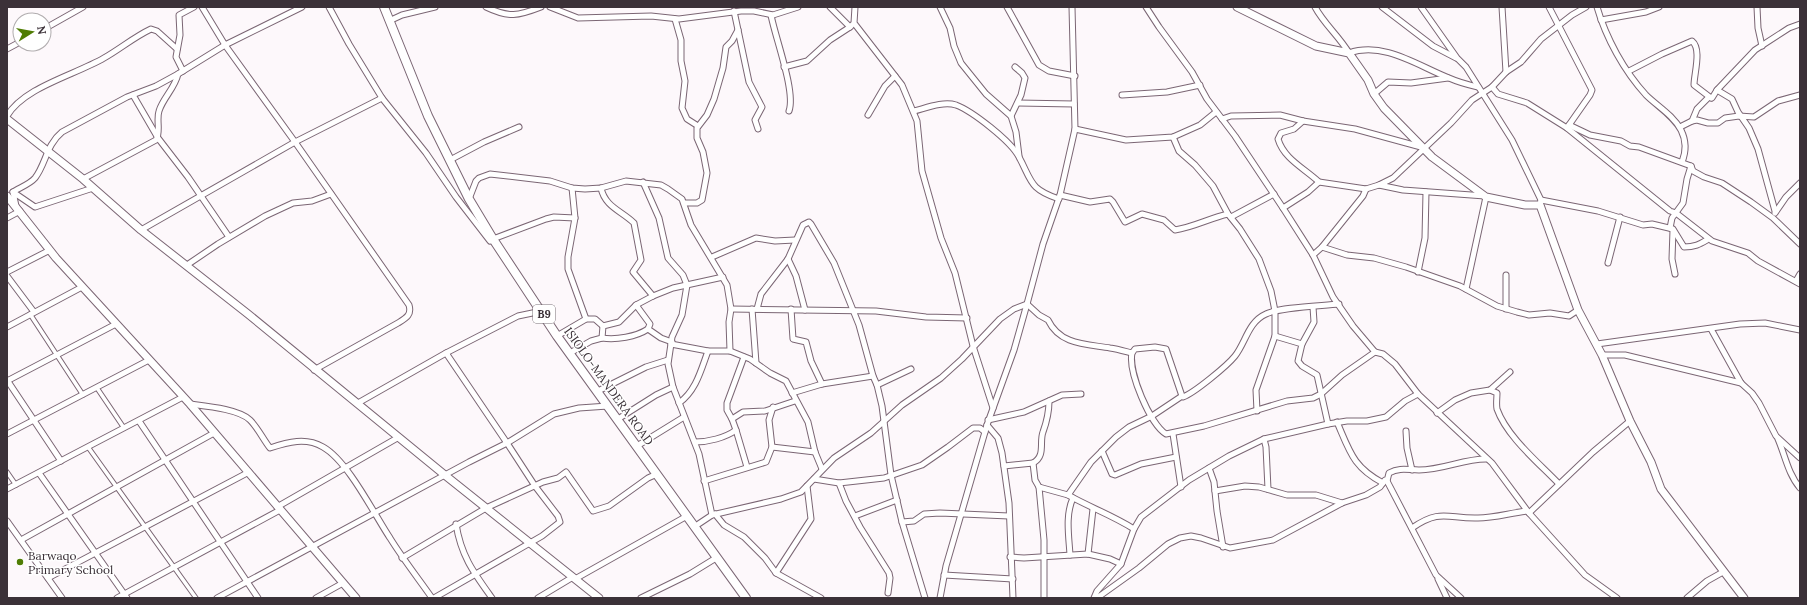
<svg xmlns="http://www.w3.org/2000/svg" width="1807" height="605" font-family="Lora,serif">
<rect width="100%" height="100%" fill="#fdf8fb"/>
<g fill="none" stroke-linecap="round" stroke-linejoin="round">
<defs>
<g id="pedestrian">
<path d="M 30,314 L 83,395"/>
<path d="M 97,388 L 124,428"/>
<path d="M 88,447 L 196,598"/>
<path d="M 7,472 L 16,485"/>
</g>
<g id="minor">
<path d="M 202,7 L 225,45 L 302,7"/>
<path d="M 329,7 L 349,44 L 382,98 L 426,153 L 456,197 L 490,241"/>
<path d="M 486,7 C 509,18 518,16 541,7"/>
<path d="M 550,7 L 578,18 L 651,16 L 679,19 L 741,11 L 754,11 L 773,15 L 798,7"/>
<path d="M 830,7 L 850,27 L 852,25"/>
<path d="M 855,7 L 854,23 L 902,85 L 917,121 L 922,171 L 941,238 L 955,273 L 973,346 L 993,408"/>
<path d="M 940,7 L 950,28 L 954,46 L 961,63 L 986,94 L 1011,116 L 1016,132 L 1019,156"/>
<path d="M 1007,7 L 1039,65 L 1049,71 L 1075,76"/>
<path d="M 1146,7 L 1159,27 L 1192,72 L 1207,99 L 1235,136 L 1283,208 L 1313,255 L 1333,297 L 1353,326 L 1375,352 L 1383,354 L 1395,364 L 1418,394 L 1492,463 L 1529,513 L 1585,575 L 1617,598"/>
<path d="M 1315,7 C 1324,24 1339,36 1349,53 C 1384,41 1418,66 1449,78 C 1458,82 1469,85 1478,87"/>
<path d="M 1382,7 L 1433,46 L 1456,58"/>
<path d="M 1421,7 L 1457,58 L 1466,67 L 1512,140 L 1541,200 L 1540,205"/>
<path d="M 1502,7 L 1506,72"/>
<path d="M 1549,7 L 1592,90 L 1590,95 L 1569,125"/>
<path d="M 1597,7 C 1606,38 1624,71 1646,95 C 1657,106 1673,115 1681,130 C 1686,140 1686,152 1682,162"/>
<path d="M 1757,7 L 1758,28 L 1762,46"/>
<path d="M 734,11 L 749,82 L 762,107 L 755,120 L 758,129"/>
<path d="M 771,15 C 775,37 796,92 789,111"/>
<path d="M 675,19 L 681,40 L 681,61 L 685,81 L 682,108 L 687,119 L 698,126"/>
<path d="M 1601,20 L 1646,12 L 1659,7"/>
<path d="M 389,21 L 402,15 L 435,7"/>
<path d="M 44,29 L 83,7"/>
<path d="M 7,49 L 20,42"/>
<path d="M 784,67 L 807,61 L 830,40 L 850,27"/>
<path d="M 183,71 L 176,57 L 180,35 L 179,15 L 194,7"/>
<path d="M 1629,71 L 1662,54 L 1692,41 C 1702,49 1694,74 1694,85 L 1711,98"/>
<path d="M 1492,87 L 1498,94 L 1527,103 L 1567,128 L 1569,125 L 1590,135 L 1621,141 L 1630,146 L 1639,147 L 1691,166 L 1693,171 L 1704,177 L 1722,183 L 1751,202 L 1773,218 L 1800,244"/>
<path d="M 1717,90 L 1755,50 L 1789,28 L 1800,24"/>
<path d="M 1374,94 L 1388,82 L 1411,83 L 1448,78"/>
<path d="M 133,95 L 158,138 L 188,177 L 229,237"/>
<path d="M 1122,95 L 1167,92 L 1200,85"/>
<path d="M 1018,103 L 1074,104"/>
<path d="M 914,111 C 926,108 943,101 956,105 C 972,111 1011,141 1019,157 C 1032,181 1029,189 1059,199"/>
<path d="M 868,115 L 885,86 L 895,76"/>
<path d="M 7,116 C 24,87 75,75 104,58 C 120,49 134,37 151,29 L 157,31 L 177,49"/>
<path d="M 1011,116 L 1021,95 L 1025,78 L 1022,73 L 1015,67"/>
<path d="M 1222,119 L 1231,116 L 1280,115 L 1303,121 L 1355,129 L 1421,147"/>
<path d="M 1303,121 L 1294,129 L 1281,133 L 1278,139 C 1284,159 1304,168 1319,182"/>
<path d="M 1692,121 L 1697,120 L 1708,123 L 1718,123 L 1725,118 L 1739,116 L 1754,117 L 1778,101 L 1800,95"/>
<path d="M 1680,127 L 1692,121 L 1697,109 L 1709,97 L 1712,98 L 1717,90 L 1732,99 L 1738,112 L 1749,128 L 1758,149 L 1775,211"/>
<path d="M 1567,128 L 1670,211 L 1676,213 L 1712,241 L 1748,253 L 1758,261 L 1800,284"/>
<path d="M 1075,129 L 1126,140 L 1173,137 L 1200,125 L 1216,112"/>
<path d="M 1173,137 L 1179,151 L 1195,165 L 1213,186 L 1228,214 L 1240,229 L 1259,259 L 1271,291 L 1275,311 L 1275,336 L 1256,390 L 1257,411"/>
<path d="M 450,160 L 484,142 L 519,127"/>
<path d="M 83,179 L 156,140 C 161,132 156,120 159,111 C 163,98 175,88 178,74 L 225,45 L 295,142 L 382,98"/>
<path d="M 643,182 L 659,218 L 668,258 L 683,275 L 687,285 L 682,315 L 672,337 L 668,364 L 673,387 L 699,454 L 712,515"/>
<path d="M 1379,185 L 1393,178 L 1451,123 L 1472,100 L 1492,87 L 1506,72 L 1521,62 L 1541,39 L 1572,15 L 1586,7"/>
<path d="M 572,188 L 575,218 L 568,257 L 568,269 L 586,319"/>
<path d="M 601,188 C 605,207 622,211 634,223 L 641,260 L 633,272 L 653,296"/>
<path d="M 13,192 C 19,188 30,184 35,178 C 46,164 46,145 62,132 L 127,97 L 156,86 L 178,74"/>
<path d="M 1060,195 L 1090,202 L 1110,199 L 1113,202 L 1125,222 L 1142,214 L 1164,220 L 1175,230 C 1194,227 1210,218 1228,214"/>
<path d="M 469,199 L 476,181 L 479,178 L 490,174 L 550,181 L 572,188 L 585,189 L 601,188 L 626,181 L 661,185 L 668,189 L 682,199 L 691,225 L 727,285 L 731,309 L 729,322 L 730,351"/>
<path d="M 1541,200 L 1598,211 L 1643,225 L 1652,224 L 1673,229 L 1684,247 C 1695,247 1700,244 1707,240 L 1707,238"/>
<path d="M 684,203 L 697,203 L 702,200 L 707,173 L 703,152 L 697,138 L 697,128 L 707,115 L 714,99 L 723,68 L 726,47 L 732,41 L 738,30"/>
<path d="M 16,206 L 13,192 L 35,207 L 93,188"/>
<path d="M 1283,208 L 1308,192 L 1319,182 L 1366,189 L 1379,185 L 1403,190 L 1485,196"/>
<path d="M 1775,213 L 1786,197 L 1800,183"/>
<path d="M 1231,217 L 1274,194"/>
<path d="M 7,218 L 20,211"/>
<path d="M 1670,228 L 1672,218 L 1683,203 L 1687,179 L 1691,166"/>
<path d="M 141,230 L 295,142 L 409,305 C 412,315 406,318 398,323 L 314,370"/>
<path d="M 1673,230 L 1672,259 L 1675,274"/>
<path d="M 493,239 L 546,219 L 554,217 L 575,218"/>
<path d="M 1322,247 L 1347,255 L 1374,258 L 1406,267 L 1460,286 L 1497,306 L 1517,312 L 1529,315 L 1550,313 L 1569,316 L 1578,310"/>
<path d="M 1313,255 L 1322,247 L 1363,196 L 1366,189"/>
<path d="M 712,257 L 756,238 L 775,241 L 795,240"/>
<path d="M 788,259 L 796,276 L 805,310"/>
<path d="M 1608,263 L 1620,217"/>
<path d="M 187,265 L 218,244 L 265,216 L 293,203 L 312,201 L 331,194"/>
<path d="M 7,272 L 50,250"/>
<path d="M 1418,272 L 1425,238 L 1426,192"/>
<path d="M 7,276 L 34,312"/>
<path d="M 1796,281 L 1800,274"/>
<path d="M 1466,289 L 1486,197"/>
<path d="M 1027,304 L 1039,315 L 1048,320 C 1060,345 1086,344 1110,348 C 1117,349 1124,351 1132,353 C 1128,372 1150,424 1166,434 L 1204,426 L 1287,401 L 1313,398 L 1321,394 L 1342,375 L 1375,352"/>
<path d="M 636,305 L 650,324 L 648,329 L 661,338 L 672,342"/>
<path d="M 731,309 L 876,311 L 926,317 L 967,318"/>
<path d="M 752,309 L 756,363"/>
<path d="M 757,309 L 761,294 L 788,259 L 803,225 L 809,222 L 811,224 L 834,263 L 859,325 L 873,376 L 877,385 L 882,406 L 891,475 L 902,522 L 925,598"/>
<path d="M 791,309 L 793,339 L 806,342 L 811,361 L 822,384"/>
<path d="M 1506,309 L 1506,275"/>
<path d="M 7,327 L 82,287"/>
<path d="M 1711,329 L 1741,383 L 1752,393 L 1759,403 L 1776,436 L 1800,458"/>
<path d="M 557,336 L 586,319 L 595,319 L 603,326"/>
<path d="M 1275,336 L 1302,344 L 1298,361 L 1302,366 L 1317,375 L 1328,424"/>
<path d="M 602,338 C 616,340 636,337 648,329"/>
<path d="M 671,344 L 708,351 L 730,351 L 750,359 L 770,373 L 786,381 L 808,422 L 815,452 L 822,469"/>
<path d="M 1302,344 L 1314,322 L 1313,307"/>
<path d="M 1597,344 L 1740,324 L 1765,323 L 1800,330"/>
<path d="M 446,353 L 518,316 L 542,311"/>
<path d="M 570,353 L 591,341 L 602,338 L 603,326 L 619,322 L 636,305 L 653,296 L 673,288 L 723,277"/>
<path d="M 1132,353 L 1135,349 L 1155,347 L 1166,349 L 1182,396"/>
<path d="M 1602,355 L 1625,355 L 1741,383"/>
<path d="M 7,380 L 61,461"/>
<path d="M 7,381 L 116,324"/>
<path d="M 877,385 L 911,369"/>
<path d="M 1490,390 L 1497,393 C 1497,398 1496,404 1497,409 C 1507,437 1539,463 1559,484"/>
<path d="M 598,391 L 646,367 L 668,360"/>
<path d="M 792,393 L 822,384 L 873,376"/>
<path d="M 358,403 L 446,353 L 507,443 L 554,414 L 579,408 L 608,406"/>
<path d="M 679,403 C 696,391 701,370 708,351"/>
<path d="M 190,404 C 205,406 239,409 250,420 C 258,428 263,439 270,448 C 288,442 306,437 323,447 C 348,461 374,514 390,538 C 403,559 418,578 432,598"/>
<path d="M 1437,413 L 1455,400 L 1471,393 L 1490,390 L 1510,372"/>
<path d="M 618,419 L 656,395 L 673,387"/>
<path d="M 732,419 L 727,410 L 727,403 L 744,357"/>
<path d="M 988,420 L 1024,412 L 1062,395 L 1081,394"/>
<path d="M 139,421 L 258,598"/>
<path d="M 1337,422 C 1350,452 1353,467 1383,483"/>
<path d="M 987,425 L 998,438 L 1002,453 L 1009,503 L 1013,598"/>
<path d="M 736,430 L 747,467"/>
<path d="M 1406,431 L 1407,448 L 1412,470"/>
<path d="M 7,434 L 149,360"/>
<path d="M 1173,434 L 1181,487"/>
<path d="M 1264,439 L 1266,447 L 1268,489"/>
<path d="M 1778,439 C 1785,455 1788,474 1800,488"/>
<path d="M 695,442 C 708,442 725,438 736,430 L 732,419 L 743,412 L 765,411 L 795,401"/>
<path d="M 637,446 L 684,417"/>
<path d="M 772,447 L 815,452"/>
<path d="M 1102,451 L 1112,474 L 1115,475 L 1141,464 L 1176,457"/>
<path d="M 1033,463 C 1046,456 1039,442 1043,432 C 1047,421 1049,413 1049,401"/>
<path d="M 1004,466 L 1033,463 L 1035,480 L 1039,487 L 1068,495 L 1091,462 L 1116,437 L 1129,427 L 1152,416 L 1182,396 L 1183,397 C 1194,393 1227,366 1235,356 C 1246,342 1248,322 1266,314 C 1280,307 1321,306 1339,304"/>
<path d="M 1209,468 L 1214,482 L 1217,511 L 1223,547"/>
<path d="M 39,473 L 127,598"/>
<path d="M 814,479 L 839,483 L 884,478 L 922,465 L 948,447 L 973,428 L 980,428 L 985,432"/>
<path d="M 704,481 L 766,462 L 772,447 L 769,420 L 773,407"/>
<path d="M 1387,481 L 1436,575 L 1461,598"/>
<path d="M 839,483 L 846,501 L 860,527 L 889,573 L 890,578 L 888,593"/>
<path d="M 1039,487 L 1044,540 L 1044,598"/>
<path d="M 7,489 L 183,397"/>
<path d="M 1215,491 L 1245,486 L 1259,487 L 1287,495 L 1316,495 L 1342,503"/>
<path d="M 1068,495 C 1089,507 1112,515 1134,529"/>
<path d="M 277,507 L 399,437"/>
<path d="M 1529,513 L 1593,452 L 1630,421"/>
<path d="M 715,514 L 724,525 L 744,537 L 765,558 L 776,573 L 821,598"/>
<path d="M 855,516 L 897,500"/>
<path d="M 7,521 L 62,598"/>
<path d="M 902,522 L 914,521 L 924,514 L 940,513 L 1009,516"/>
<path d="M 456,524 C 461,556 474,573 492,598"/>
<path d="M 694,527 L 712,515 L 781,499 L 801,492 L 834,458 L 871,433 L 902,405 L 941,378 L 962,359 L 1000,319 L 1014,309 L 1027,304 L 1043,244 L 1060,195 L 1075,129 L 1072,7"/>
<path d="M 1412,528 C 1441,508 1448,519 1478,518 C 1494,518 1510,513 1527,511"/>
<path d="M 21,540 L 214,433"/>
<path d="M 1088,554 L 1093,509"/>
<path d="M 1070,555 C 1069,537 1065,515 1073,498"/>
<path d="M 1010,557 L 1024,558 L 1088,554 L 1110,559 L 1121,564"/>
<path d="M 402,558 L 486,508 L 543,482 L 558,478 L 566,472 L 593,511 L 609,506 L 648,478 L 657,474"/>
<path d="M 776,573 L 811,519 L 807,486"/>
<path d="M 944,575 L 1013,579"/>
<path d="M 48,578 L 249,472"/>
<path d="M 575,579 L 687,516"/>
<path d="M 1438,579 L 1447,598"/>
<path d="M 117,598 L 280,510"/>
<path d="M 217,598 L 469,462 L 507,443 L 535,486 L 558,516 L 560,522 L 542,536 L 434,598"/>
<path d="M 316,598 L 343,583"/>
<path d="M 538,598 L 573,577"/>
<path d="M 641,598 L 690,574 L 716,558"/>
<path d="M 940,598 L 946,566 L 987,425 L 1014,350 L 1027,304"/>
<path d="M 1094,598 L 1097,591 L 1121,564 L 1134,529 L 1141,517 L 1189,480 L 1229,456 L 1264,439 L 1328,424 L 1347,421 L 1367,421 L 1386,417 L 1405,401 L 1418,394"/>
<path d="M 1097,598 L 1139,568 L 1168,544 L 1180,538 L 1191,536 L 1201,538 L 1230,548 L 1273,540 L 1342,503 L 1366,495 L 1380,487 L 1385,480 L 1387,481 L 1389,473 C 1400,467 1408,470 1419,470 C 1443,470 1463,459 1486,459"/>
<path d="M 1687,598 L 1707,581 L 1723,572"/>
</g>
<g id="secondary">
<path d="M 1237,7 L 1316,46 L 1349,53 L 1368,80 L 1374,94 L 1384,108 L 1432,157 L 1486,197 L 1525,205 L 1540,205 L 1578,310 L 1602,355 L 1630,421 L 1651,462 L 1661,489 L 1744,598"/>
<path d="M 7,119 L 83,179 L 141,230 L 248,314 L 446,476 L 599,598"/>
<path d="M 7,196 L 56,258 L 190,404 L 356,598"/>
</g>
<path id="trunk" d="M 384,7 L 428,116 L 469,199 L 493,239 L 557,336 L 746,598"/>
</defs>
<use href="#pedestrian" stroke="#7b6674" stroke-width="5.5"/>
<use href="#minor" stroke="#7b6674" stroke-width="7"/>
<use href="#secondary" stroke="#7b6674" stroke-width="9"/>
<use href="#trunk" stroke="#7b6674" stroke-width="10"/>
<use href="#pedestrian" stroke="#fff" stroke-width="3.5"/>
<use href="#minor" stroke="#fff" stroke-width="5"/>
<use href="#secondary" stroke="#fff" stroke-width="7"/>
<use href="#trunk" stroke="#fff" stroke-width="8"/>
</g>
<circle fill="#507d04" stroke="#fff" stroke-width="1.5" cx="20" cy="562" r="4"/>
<g text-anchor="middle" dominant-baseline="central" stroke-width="3" stroke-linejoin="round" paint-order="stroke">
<rect fill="#fff" stroke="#766f74" stroke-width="1" x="533" y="305" width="22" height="18" rx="3"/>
<g font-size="11" font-weight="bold" fill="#3b3138">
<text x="544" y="314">B9</text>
</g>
<g font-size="12" fill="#3b3138" stroke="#fff">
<text transform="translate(609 386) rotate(54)">ISIOLO-MANDERA ROAD</text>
</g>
<g font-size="12" fill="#3b3138" stroke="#fff" text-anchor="start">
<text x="28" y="555">Barwaqo<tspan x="28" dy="14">Primary School</tspan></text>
</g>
</g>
<rect width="1807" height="605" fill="none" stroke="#3b3138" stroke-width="16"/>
<g transform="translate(32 32) rotate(79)"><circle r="19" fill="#ffffff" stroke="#b1adaf"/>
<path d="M0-3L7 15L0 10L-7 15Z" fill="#507d04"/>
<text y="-6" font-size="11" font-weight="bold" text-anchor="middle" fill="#3b3138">N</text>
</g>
</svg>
